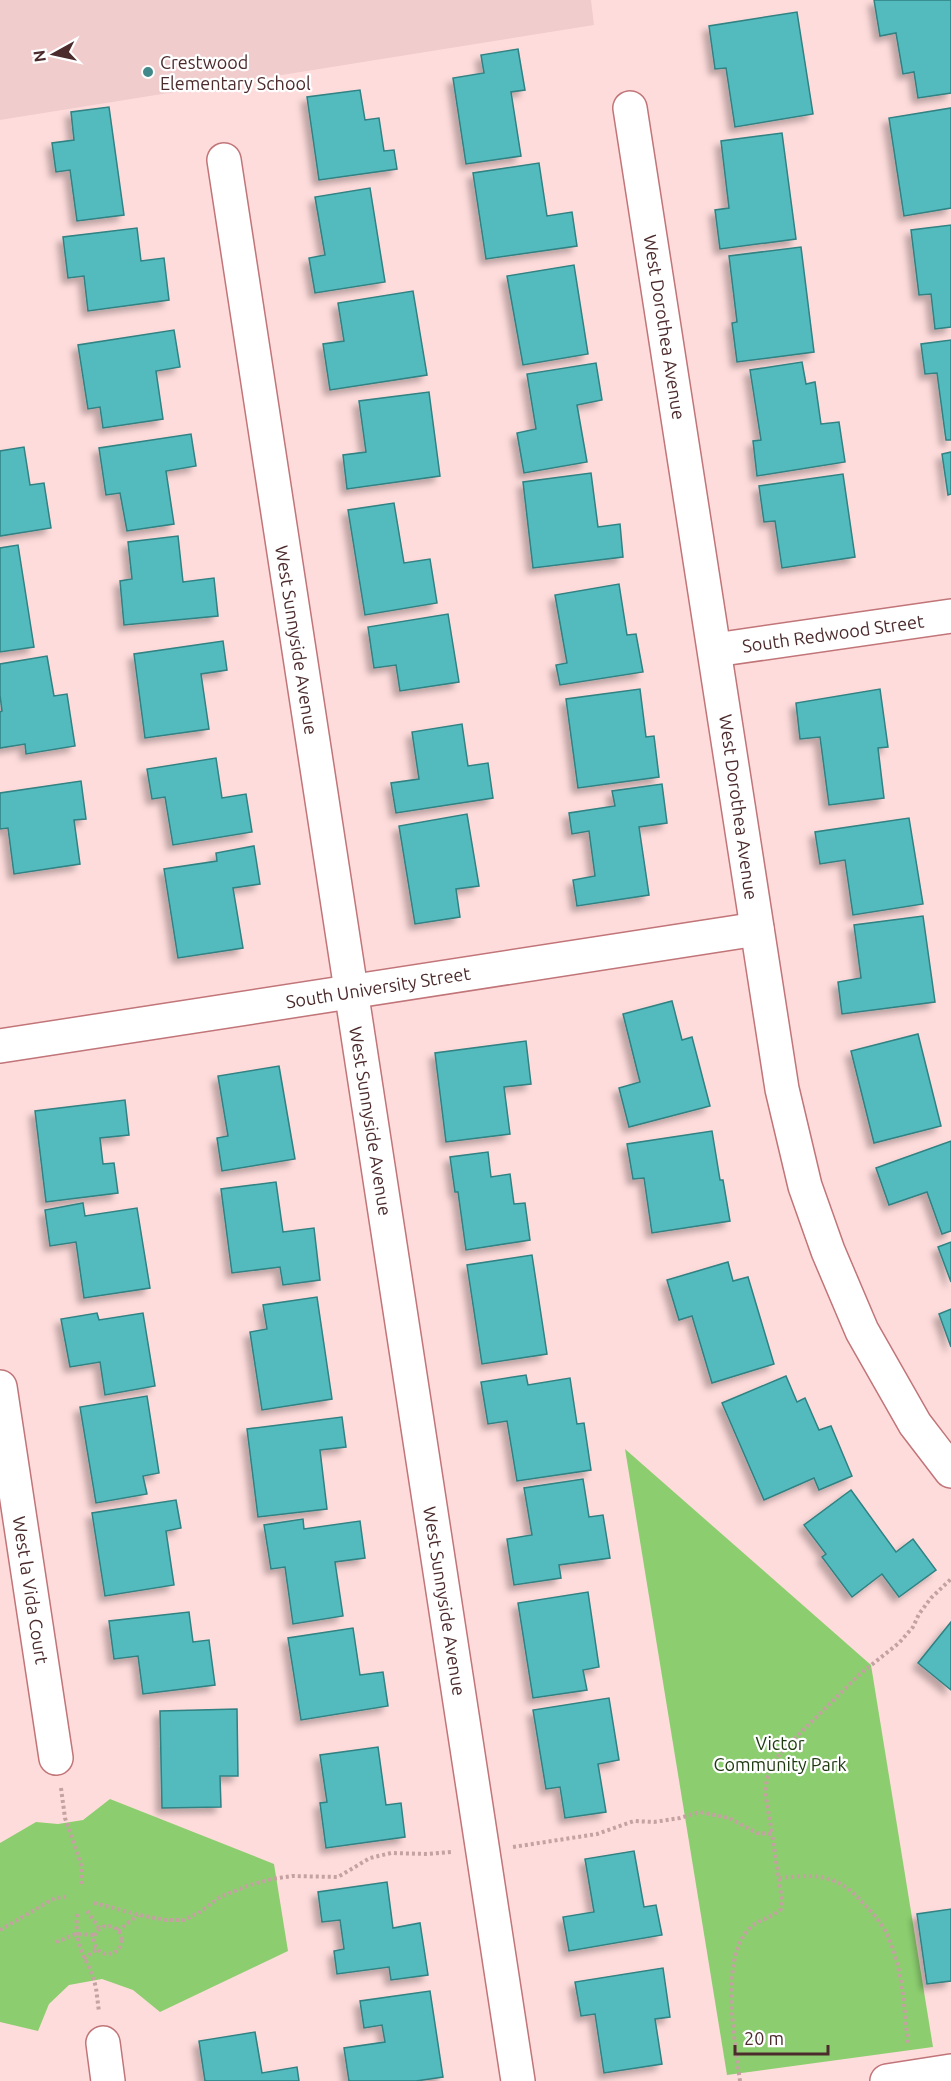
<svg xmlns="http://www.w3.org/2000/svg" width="951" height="2081" font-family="Ubuntu,sans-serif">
<defs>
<filter id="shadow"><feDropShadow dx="-5.5" dy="5.5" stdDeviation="3" flood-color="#0004"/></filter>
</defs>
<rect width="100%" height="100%" fill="#ffdcdc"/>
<path fill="#f1cccc" d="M 0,0 L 591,0 L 594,25 L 0,120 Z"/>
<g fill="#8cce6f">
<path d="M 625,1449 L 871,1665 L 933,2047 L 727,2075 Z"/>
<path d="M 110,1799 L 274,1864 L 288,1951 L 160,2012 L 133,1990 L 102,1979 L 69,1985 L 49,2004 L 38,2031 L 0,2022 L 0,1843 L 36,1822 L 58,1824 L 83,1820 Z"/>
</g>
<g fill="#52bbbd" stroke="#308183" stroke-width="1.5" filter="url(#shadow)">
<path d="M 874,0 L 951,0 L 951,93 L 918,98 L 914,72 L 903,74 L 896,33 L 880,36 Z"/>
<path d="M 797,12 L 813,114 L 735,127 L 726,68 L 715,69 L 709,26 Z"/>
<path d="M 518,49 L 525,90 L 511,92 L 521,156 L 466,164 L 453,78 L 484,73 L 481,55 Z"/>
<path d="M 360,90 L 365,120 L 379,118 L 384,151 L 394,150 L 397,169 L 319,180 L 307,97 Z"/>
<path d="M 109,107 L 124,215 L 77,221 L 70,170 L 56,172 L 52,143 L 74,140 L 71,112 Z"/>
<path d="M 951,108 L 951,208 L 904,216 L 889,118 Z"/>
<path d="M 782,133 L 796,239 L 720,249 L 715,210 L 729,208 L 721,141 Z"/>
<path d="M 539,163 L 547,216 L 572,212 L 577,246 L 486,259 L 473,173 Z"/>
<path d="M 370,188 L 385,282 L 315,293 L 309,258 L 325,255 L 315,197 Z"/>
<path d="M 951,225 L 951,327 L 935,329 L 931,294 L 919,295 L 911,230 Z"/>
<path d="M 137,228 L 141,261 L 164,258 L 169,300 L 88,311 L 84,276 L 68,278 L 63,237 Z"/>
<path d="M 801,247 L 814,352 L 737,362 L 732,323 L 737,322 L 729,256 Z"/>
<path d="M 574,265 L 588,354 L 523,365 L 507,276 Z"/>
<path d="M 413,291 L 427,375 L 330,390 L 323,344 L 344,341 L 338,303 Z"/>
<path d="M 174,330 L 180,367 L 156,371 L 163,419 L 103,428 L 100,407 L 88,409 L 78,345 Z"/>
<path d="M 951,340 L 951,440 L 946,440 L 937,373 L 925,374 L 921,344 Z"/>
<path d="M 802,362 L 806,384 L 815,382 L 821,424 L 839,422 L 845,462 L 757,476 L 753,441 L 761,440 L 750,370 Z"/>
<path d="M 596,363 L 602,400 L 577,405 L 587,462 L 524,473 L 517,433 L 536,429 L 527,374 Z"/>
<path d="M 429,392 L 440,476 L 347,489 L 343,455 L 366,452 L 359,401 Z"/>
<path d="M 191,434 L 196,466 L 166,471 L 174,524 L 127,531 L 120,493 L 106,495 L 99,448 Z"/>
<path d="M 24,447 L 30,485 L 44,483 L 51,528 L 0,536 L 0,451 Z"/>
<path d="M 951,452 L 951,494 L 948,495 L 942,454 Z"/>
<path d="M 591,473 L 598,527 L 620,524 L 623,557 L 533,568 L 523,482 Z"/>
<path d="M 843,474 L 855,557 L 782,568 L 775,521 L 764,522 L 759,486 Z"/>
<path d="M 394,503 L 404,563 L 430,559 L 437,603 L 365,615 L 348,510 Z"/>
<path d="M 178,536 L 183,582 L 214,578 L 218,616 L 124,625 L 120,581 L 132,579 L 128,542 Z"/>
<path d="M 18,545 L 34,647 L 0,652 L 0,548 Z"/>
<path d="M 619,584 L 627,635 L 636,634 L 643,672 L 560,685 L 556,665 L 567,663 L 555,595 Z"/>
<path d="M 448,614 L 459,682 L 400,691 L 396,665 L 374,668 L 368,627 Z"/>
<path d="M 223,641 L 227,670 L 201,674 L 209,729 L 145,738 L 134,654 Z"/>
<path d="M 47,656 L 54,696 L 67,694 L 75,746 L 26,754 L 25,744 L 0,748 L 0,712 L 2,711 L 0,695 L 0,664 Z"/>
<path d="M 640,689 L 646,737 L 654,736 L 659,777 L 578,788 L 566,699 Z"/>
<path d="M 880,689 L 888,747 L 878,748 L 884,798 L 829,805 L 820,737 L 800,739 L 796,703 Z"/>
<path d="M 462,724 L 468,766 L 488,763 L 493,798 L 396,813 L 391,783 L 419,779 L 412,732 Z"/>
<path d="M 216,758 L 222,798 L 246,794 L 252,832 L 173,845 L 165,797 L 152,799 L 147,769 Z"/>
<path d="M 81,781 L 86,819 L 74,820 L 80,864 L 14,874 L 8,828 L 0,829 L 0,793 Z"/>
<path d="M 662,784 L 667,823 L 639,827 L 649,895 L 577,906 L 573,880 L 595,876 L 589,831 L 572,834 L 569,813 L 615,806 L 612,791 Z"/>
<path d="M 467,814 L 479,886 L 456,889 L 460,917 L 415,924 L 399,826 Z"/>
<path d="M 909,818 L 923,904 L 853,915 L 845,860 L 820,864 L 815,832 Z"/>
<path d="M 254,846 L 260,884 L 233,888 L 243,948 L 178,958 L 164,869 L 217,861 L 216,853 Z"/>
<path d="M 923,916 L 935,1002 L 842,1014 L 838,982 L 861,978 L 854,925 Z"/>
<path d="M 672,1001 L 682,1040 L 692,1037 L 710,1106 L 629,1127 L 619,1088 L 640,1082 L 623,1014 Z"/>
<path d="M 918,1034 L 941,1126 L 874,1143 L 851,1051 Z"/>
<path d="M 526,1041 L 531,1084 L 504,1087 L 510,1134 L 446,1142 L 435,1053 Z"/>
<path d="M 279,1066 L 295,1159 L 222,1171 L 217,1138 L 228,1136 L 218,1076 Z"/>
<path d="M 125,1100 L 129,1135 L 100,1138 L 103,1164 L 114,1163 L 118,1193 L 46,1202 L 35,1111 Z"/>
<path d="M 712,1131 L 720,1180 L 723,1180 L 730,1221 L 652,1233 L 644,1178 L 633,1179 L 627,1144 Z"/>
<path d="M 951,1141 L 951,1231 L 942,1234 L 927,1192 L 889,1205 L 876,1168 Z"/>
<path d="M 488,1152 L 491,1177 L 510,1174 L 514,1204 L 525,1203 L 530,1240 L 466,1250 L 458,1192 L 455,1192 L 450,1157 Z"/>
<path d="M 276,1182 L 283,1232 L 314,1228 L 320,1280 L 283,1285 L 280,1267 L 232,1273 L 221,1189 Z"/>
<path d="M 83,1203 L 85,1216 L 137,1208 L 150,1288 L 84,1298 L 76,1242 L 50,1246 L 45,1210 Z"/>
<path d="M 951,1242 L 951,1282 L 938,1247 Z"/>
<path d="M 532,1255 L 547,1354 L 482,1364 L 467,1265 Z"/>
<path d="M 728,1262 L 733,1281 L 748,1277 L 774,1364 L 712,1383 L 692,1316 L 679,1320 L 667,1280 Z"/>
<path d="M 317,1297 L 332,1399 L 262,1410 L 250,1332 L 267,1329 L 263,1305 Z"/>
<path d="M 951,1309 L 951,1347 L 939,1314 Z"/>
<path d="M 97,1313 L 99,1320 L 143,1313 L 155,1386 L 105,1395 L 100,1362 L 70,1367 L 61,1319 Z"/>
<path d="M 526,1375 L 528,1385 L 570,1378 L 577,1424 L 584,1423 L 591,1470 L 517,1481 L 507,1421 L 488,1424 L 481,1382 Z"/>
<path d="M 786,1376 L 797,1402 L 805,1398 L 819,1430 L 831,1426 L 852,1476 L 819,1490 L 814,1478 L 764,1500 L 722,1403 Z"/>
<path d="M 147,1396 L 159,1473 L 143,1476 L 147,1494 L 96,1503 L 80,1407 Z"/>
<path d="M 342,1417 L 346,1447 L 320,1450 L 327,1509 L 258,1517 L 247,1429 Z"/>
<path d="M 583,1479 L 589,1517 L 603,1515 L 610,1558 L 559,1565 L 561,1578 L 514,1585 L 507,1539 L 532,1535 L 524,1488 Z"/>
<path d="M 851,1490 L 896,1552 L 913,1539 L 936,1570 L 899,1597 L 882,1574 L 852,1597 L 822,1557 L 826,1554 L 804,1525 Z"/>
<path d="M 176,1500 L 181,1528 L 166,1531 L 174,1585 L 105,1596 L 92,1513 Z"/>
<path d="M 303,1519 L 304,1529 L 360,1521 L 365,1558 L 335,1562 L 343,1616 L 293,1624 L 285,1567 L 271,1569 L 264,1525 Z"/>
<path d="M 588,1592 L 599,1667 L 583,1670 L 587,1690 L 533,1698 L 518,1603 Z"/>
<path d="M 189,1612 L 193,1642 L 209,1640 L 215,1685 L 143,1694 L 138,1656 L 114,1659 L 109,1621 Z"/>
<path d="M 951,1622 L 951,1690 L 918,1663 Z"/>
<path d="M 353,1628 L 360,1675 L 383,1672 L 388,1706 L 301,1720 L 288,1638 Z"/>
<path d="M 609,1698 L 619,1760 L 598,1764 L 606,1812 L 565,1818 L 560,1787 L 546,1789 L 533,1710 Z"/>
<path d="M 237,1709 L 238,1776 L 220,1776 L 221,1807 L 162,1808 L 160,1711 Z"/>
<path d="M 378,1747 L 386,1805 L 401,1803 L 405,1837 L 326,1848 L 320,1803 L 327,1802 L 320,1755 Z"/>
<path d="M 634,1851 L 644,1907 L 656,1905 L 662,1935 L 569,1951 L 563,1917 L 594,1912 L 585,1859 Z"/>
<path d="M 387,1882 L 393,1928 L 420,1923 L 428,1975 L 391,1980 L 389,1967 L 337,1974 L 334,1951 L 344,1949 L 340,1920 L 322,1922 L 318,1892 Z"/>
<path d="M 951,1909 L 951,1981 L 927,1984 L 917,1914 Z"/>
<path d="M 663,1968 L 670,2017 L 655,2019 L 662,2064 L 604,2073 L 595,2014 L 581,2016 L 575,1982 Z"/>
<path d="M 430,1991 L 443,2077 L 416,2081 L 349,2081 L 344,2048 L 385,2042 L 382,2025 L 364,2028 L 360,2001 Z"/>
<path d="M 255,2032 L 262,2073 L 297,2067 L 299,2081 L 205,2081 L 199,2041 Z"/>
</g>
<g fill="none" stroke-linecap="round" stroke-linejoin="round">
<defs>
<g id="minor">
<path d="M 630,108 L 782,1089 L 805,1186 L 828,1251 L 862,1331 L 915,1424 L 951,1471"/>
<path d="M 224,160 L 518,2081"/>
<path d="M 715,650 L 951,616"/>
<path d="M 0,1046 L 757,929"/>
<path d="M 0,1387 L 56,1758"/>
<path d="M 103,2043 L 108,2081"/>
<path d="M 887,2081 L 951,2071"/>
</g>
</defs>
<use href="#minor" stroke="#c17578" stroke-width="36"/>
<g stroke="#c4a2a2" stroke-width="4" stroke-dasharray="3 3" stroke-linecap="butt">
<path d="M 61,1788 L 65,1818 L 82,1868 L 82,1886"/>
<path d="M 513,1847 L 597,1834 L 634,1821 L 654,1822 L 680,1818 L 700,1812 L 729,1818 L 757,1833 L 772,1834 C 767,1797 757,1782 783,1750 L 860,1674 L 899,1643 L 913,1627 L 919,1614 L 931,1598 L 951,1579"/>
<path d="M 779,1878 C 793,1877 807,1875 821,1877 C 838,1880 852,1890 863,1903 C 871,1911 880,1921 886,1932 C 903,1966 904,2008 908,2045"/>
<path d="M 94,1903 L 140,1915 L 166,1920 L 184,1920 L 200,1912 L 220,1897 L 247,1886 L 272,1879 L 292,1876 L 338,1877 L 370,1858 L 391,1853 L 428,1854 L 451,1852"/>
<path d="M 87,1911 L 100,1929"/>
<path d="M 77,1914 C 74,1951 89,1958 96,1988 C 97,1996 98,2004 99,2012"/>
<circle cx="108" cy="1940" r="14"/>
<path d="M 0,1930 L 55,1898 L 66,1897"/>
<path d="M 118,1931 L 138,1915"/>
<path d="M 56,1942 L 76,1934 L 95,1935"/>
<path d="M 84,1959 L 98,1948"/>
<path d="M 740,2081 C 735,2043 719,1957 750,1928 C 759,1919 772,1918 781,1909 L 782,1900 L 772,1834"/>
</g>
<use href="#minor" stroke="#fff" stroke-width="33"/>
</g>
<circle fill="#408889" stroke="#fff" stroke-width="2" cx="148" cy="72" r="6"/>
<g text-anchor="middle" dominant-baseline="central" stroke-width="4.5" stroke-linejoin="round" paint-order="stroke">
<g font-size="18" fill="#4c2b2d" stroke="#fff" text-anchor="start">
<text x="160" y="62">Crestwood<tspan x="160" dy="21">Elementary School</tspan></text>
</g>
<g font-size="18" fill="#4c2b2d" stroke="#fff">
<text transform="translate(665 327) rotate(81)">West Dorothea Avenue</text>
<text transform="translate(833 633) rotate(-8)">South Redwood Street</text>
<text transform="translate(297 640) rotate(81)">West Sunnyside Avenue</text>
<text transform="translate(739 807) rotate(82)">West Dorothea Avenue</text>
<text transform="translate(378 987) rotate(-9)">South University Street</text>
<text transform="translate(371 1121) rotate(81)">West Sunnyside Avenue</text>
<text transform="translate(31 1590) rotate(81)">West la Vida Court</text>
<text transform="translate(445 1601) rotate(81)">West Sunnyside Avenue</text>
</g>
<g font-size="18" fill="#1d3a0f" stroke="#fff">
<text x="780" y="1743">Victor<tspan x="780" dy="21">Community Park</tspan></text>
</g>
</g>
<g transform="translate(54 54) rotate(262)" stroke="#ffffff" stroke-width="4.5" paint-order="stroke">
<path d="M0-4.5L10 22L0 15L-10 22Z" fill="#4c2b2d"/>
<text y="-9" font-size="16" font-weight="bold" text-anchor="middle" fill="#4c2b2d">N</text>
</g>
<path d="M735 2045v9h93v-9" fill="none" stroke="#4c2b2d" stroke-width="3"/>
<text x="744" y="2045" font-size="18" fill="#4c2b2d" stroke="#ffffff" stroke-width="4.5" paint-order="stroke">20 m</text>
</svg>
